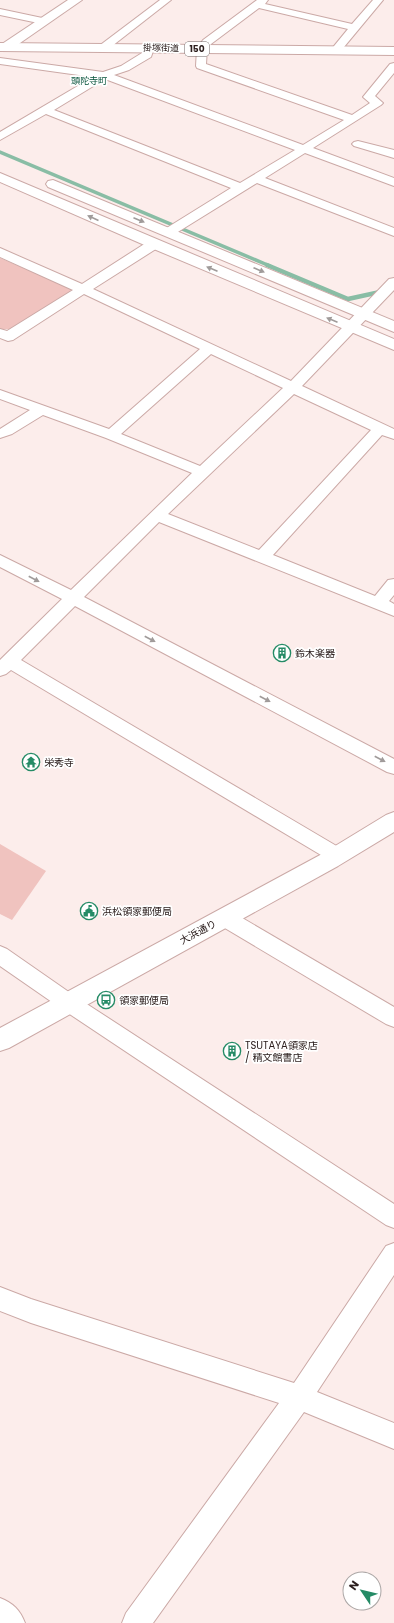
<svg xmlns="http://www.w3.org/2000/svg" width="394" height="1623" font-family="Poppins,'Noto Sans JP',sans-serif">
<rect width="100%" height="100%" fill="#fcedeb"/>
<g fill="#f0c3bf">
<path d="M 0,258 L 70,288 L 71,292 L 10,329 L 0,329 Z"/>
<path d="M 0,844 L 46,871 L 12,920 L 0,914 Z"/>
</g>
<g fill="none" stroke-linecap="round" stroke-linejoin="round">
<path stroke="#89bda5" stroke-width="3.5" d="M 0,152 L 270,266"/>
<path stroke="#89bda5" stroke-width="4.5" d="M 267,265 L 348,299 L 394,289"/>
<defs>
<g id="minor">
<path d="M 160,0 L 171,0 L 107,50 L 99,50 L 98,48 L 99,46 Z"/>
<path d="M 257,0 L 268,0 L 265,4 L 352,24 L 373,0 L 383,0 L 339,53 L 335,54 L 330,51 L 348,29 L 259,8 L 211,44 L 207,49 L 206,64 L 352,115 L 370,103 L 363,97 L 390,64 L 394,63 L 394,73 L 375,96 L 383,103 L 381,105 L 313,148 L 394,178 L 394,186 L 305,153 L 265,178 L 394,228 L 394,236 L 257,183 L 173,235 L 165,235 L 163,232 L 165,229 L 231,188 L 46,114 L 0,140 L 0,132 L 93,77 L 0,64 L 0,58 L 103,72 L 121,66 L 142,53 L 145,46 L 149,45 L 154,48 L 151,57 L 129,70 L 114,75 L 303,145 L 344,120 L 197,68 L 196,66 L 197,49 L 203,40 ZM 105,79 L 295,150 L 240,183 L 54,110 Z"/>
<path d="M 0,9 L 47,19 L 48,21 L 43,24 L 0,15 Z"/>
<path d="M 358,141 L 394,150 L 394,158 L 354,146 L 352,144 L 354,142 Z"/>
<path d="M 154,240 L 159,241 L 160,244 L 159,247 L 93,289 L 291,381 L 389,279 L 394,278 L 394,290 L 302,386 L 394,429 L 394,439 L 382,435 L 273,555 L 375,596 L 388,580 L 394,579 L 394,595 L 389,601 L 394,604 L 394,616 L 159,522 L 84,597 L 394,759 L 394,774 L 387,772 L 75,606 L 21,660 L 345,851 L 348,856 L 345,861 L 338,864 L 331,861 L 11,670 L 6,674 L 0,676 L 0,660 L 62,599 L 0,567 L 0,555 L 71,590 L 192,473 L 106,438 L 43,415 L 12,434 L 0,438 L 0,429 L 30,410 L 0,399 L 0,390 L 109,429 L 200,349 L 84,294 L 13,340 L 8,341 L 0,338 L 0,329 L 7,331 L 73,290 L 0,257 L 0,248 L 82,284 L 149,241 ZM 211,354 L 283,388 L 200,466 L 121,434 ZM 294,394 L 371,430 L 259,550 L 168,514 Z"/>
<path d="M 225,910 L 232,912 L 394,1007 L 394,1027 L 386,1024 L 218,924 L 215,918 L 218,912 Z"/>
<path d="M 0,946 L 7,949 L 76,997 L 394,1204 L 394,1228 L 386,1225 L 62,1009 L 0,966 Z"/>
<path d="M 394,1243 L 394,1275 L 317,1392 L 394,1423 L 394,1449 L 304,1412 L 153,1623 L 122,1623 L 126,1613 L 279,1403 L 31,1323 L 0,1311 L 0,1287 L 31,1299 L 294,1383 L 386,1246 Z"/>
<path d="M 0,1598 C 13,1603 20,1610 25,1623 L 0,1623 Z"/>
</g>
<g id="tertiary">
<path d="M 68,0 L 82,0 L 10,50 L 2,50 L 0,47 L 2,44 Z"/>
<path d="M 0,173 L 394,339 L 394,350 L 149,247 L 0,182 Z"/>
<path d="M 53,180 L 394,321 L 394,332 L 48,187 L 46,184 L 48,181 Z"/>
<path d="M 394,812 L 394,832 L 338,866 L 9,1048 L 0,1051 L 0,1028 L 322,854 L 386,815 Z"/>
</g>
<path id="trunk" d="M 0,43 L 394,47 L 394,55 L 0,51 Z"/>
</defs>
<use href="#minor" stroke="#cba9a6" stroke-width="2"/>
<use href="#tertiary" stroke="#cba9a6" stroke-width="2"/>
<use href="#trunk" stroke="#cba9a6" stroke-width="2"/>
<use href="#minor" fill="#fff" fill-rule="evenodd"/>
<use href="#tertiary" fill="#fff" fill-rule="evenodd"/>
<use href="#trunk" fill="#fff" fill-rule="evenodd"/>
</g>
<defs><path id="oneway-solid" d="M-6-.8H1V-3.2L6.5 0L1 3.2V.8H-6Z"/></defs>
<g fill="#a09b9a">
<use href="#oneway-solid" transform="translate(93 218) rotate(-156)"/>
<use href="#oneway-solid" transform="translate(139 220) rotate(23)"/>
<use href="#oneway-solid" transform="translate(212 269) rotate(-157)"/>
<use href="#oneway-solid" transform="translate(259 270) rotate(23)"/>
<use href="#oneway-solid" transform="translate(332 320) rotate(-157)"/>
<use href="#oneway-solid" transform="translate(34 579) rotate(28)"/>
<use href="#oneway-solid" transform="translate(150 639) rotate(28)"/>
<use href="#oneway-solid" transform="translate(265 699) rotate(28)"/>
<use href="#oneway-solid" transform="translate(380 759) rotate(28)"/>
</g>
<defs>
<symbol id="building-ring" viewBox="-11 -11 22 22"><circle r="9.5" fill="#fff" stroke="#258b66" stroke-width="1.5"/><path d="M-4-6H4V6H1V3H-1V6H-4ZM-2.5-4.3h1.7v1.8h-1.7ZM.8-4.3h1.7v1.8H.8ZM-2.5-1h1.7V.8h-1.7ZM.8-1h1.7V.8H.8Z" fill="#258b66"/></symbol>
<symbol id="temple-ring" viewBox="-11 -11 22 22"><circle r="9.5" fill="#fff" stroke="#258b66" stroke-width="1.5"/><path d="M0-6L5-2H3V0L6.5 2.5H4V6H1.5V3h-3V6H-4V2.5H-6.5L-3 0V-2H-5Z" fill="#258b66"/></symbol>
<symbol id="civic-ring" viewBox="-11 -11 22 22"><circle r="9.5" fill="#fff" stroke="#258b66" stroke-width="1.5"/><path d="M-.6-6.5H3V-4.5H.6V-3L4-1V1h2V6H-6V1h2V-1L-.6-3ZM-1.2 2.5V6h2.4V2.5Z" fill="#258b66"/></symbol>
<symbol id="bus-ring" viewBox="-11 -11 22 22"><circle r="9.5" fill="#fff" stroke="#258b66" stroke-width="1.5"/><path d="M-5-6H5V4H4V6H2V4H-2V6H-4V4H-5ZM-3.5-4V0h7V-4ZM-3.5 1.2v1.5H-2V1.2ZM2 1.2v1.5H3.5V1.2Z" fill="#258b66"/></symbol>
</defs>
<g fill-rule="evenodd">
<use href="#building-ring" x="272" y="643" width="20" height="20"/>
<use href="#temple-ring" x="21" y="752" width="20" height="20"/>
<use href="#civic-ring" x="79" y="901" width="20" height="20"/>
<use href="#bus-ring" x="96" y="990" width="20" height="20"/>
<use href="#building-ring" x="222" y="1041" width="20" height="20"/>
</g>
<g text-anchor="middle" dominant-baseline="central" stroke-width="3.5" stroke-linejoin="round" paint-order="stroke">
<g font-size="9" fill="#2d201f" stroke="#fff">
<text transform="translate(161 48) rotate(1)">掛塚街道</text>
</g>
<rect fill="#fff" stroke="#6c6362" stroke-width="1" x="185" y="42" width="24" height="14" rx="3"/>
<g font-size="9" font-weight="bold" fill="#2d201f">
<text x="197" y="49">150</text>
</g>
<g font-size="9" fill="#045139" stroke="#fff">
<text x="89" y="81">頭陀寺町</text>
</g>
<g font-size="10" fill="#2d201f" stroke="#fff" text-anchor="start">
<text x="295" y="653">鈴木楽器</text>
<text x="44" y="762">栄秀寺</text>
<text x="102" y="911">浜松領家郵便局</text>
<text x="119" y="1000">領家郵便局</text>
<text x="245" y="1045">TSUTAYA領家店<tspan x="245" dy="12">/ 精文館書店</tspan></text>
</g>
<g font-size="10" fill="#2d201f" stroke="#fff">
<text transform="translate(198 932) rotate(-28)">大浜通り</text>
</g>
</g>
<g transform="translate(362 1591) rotate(305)"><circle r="19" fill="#ffffff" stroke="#aba6a5"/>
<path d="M0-3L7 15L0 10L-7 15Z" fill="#258b66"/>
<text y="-6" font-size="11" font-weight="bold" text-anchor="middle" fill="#2d201f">N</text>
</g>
</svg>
